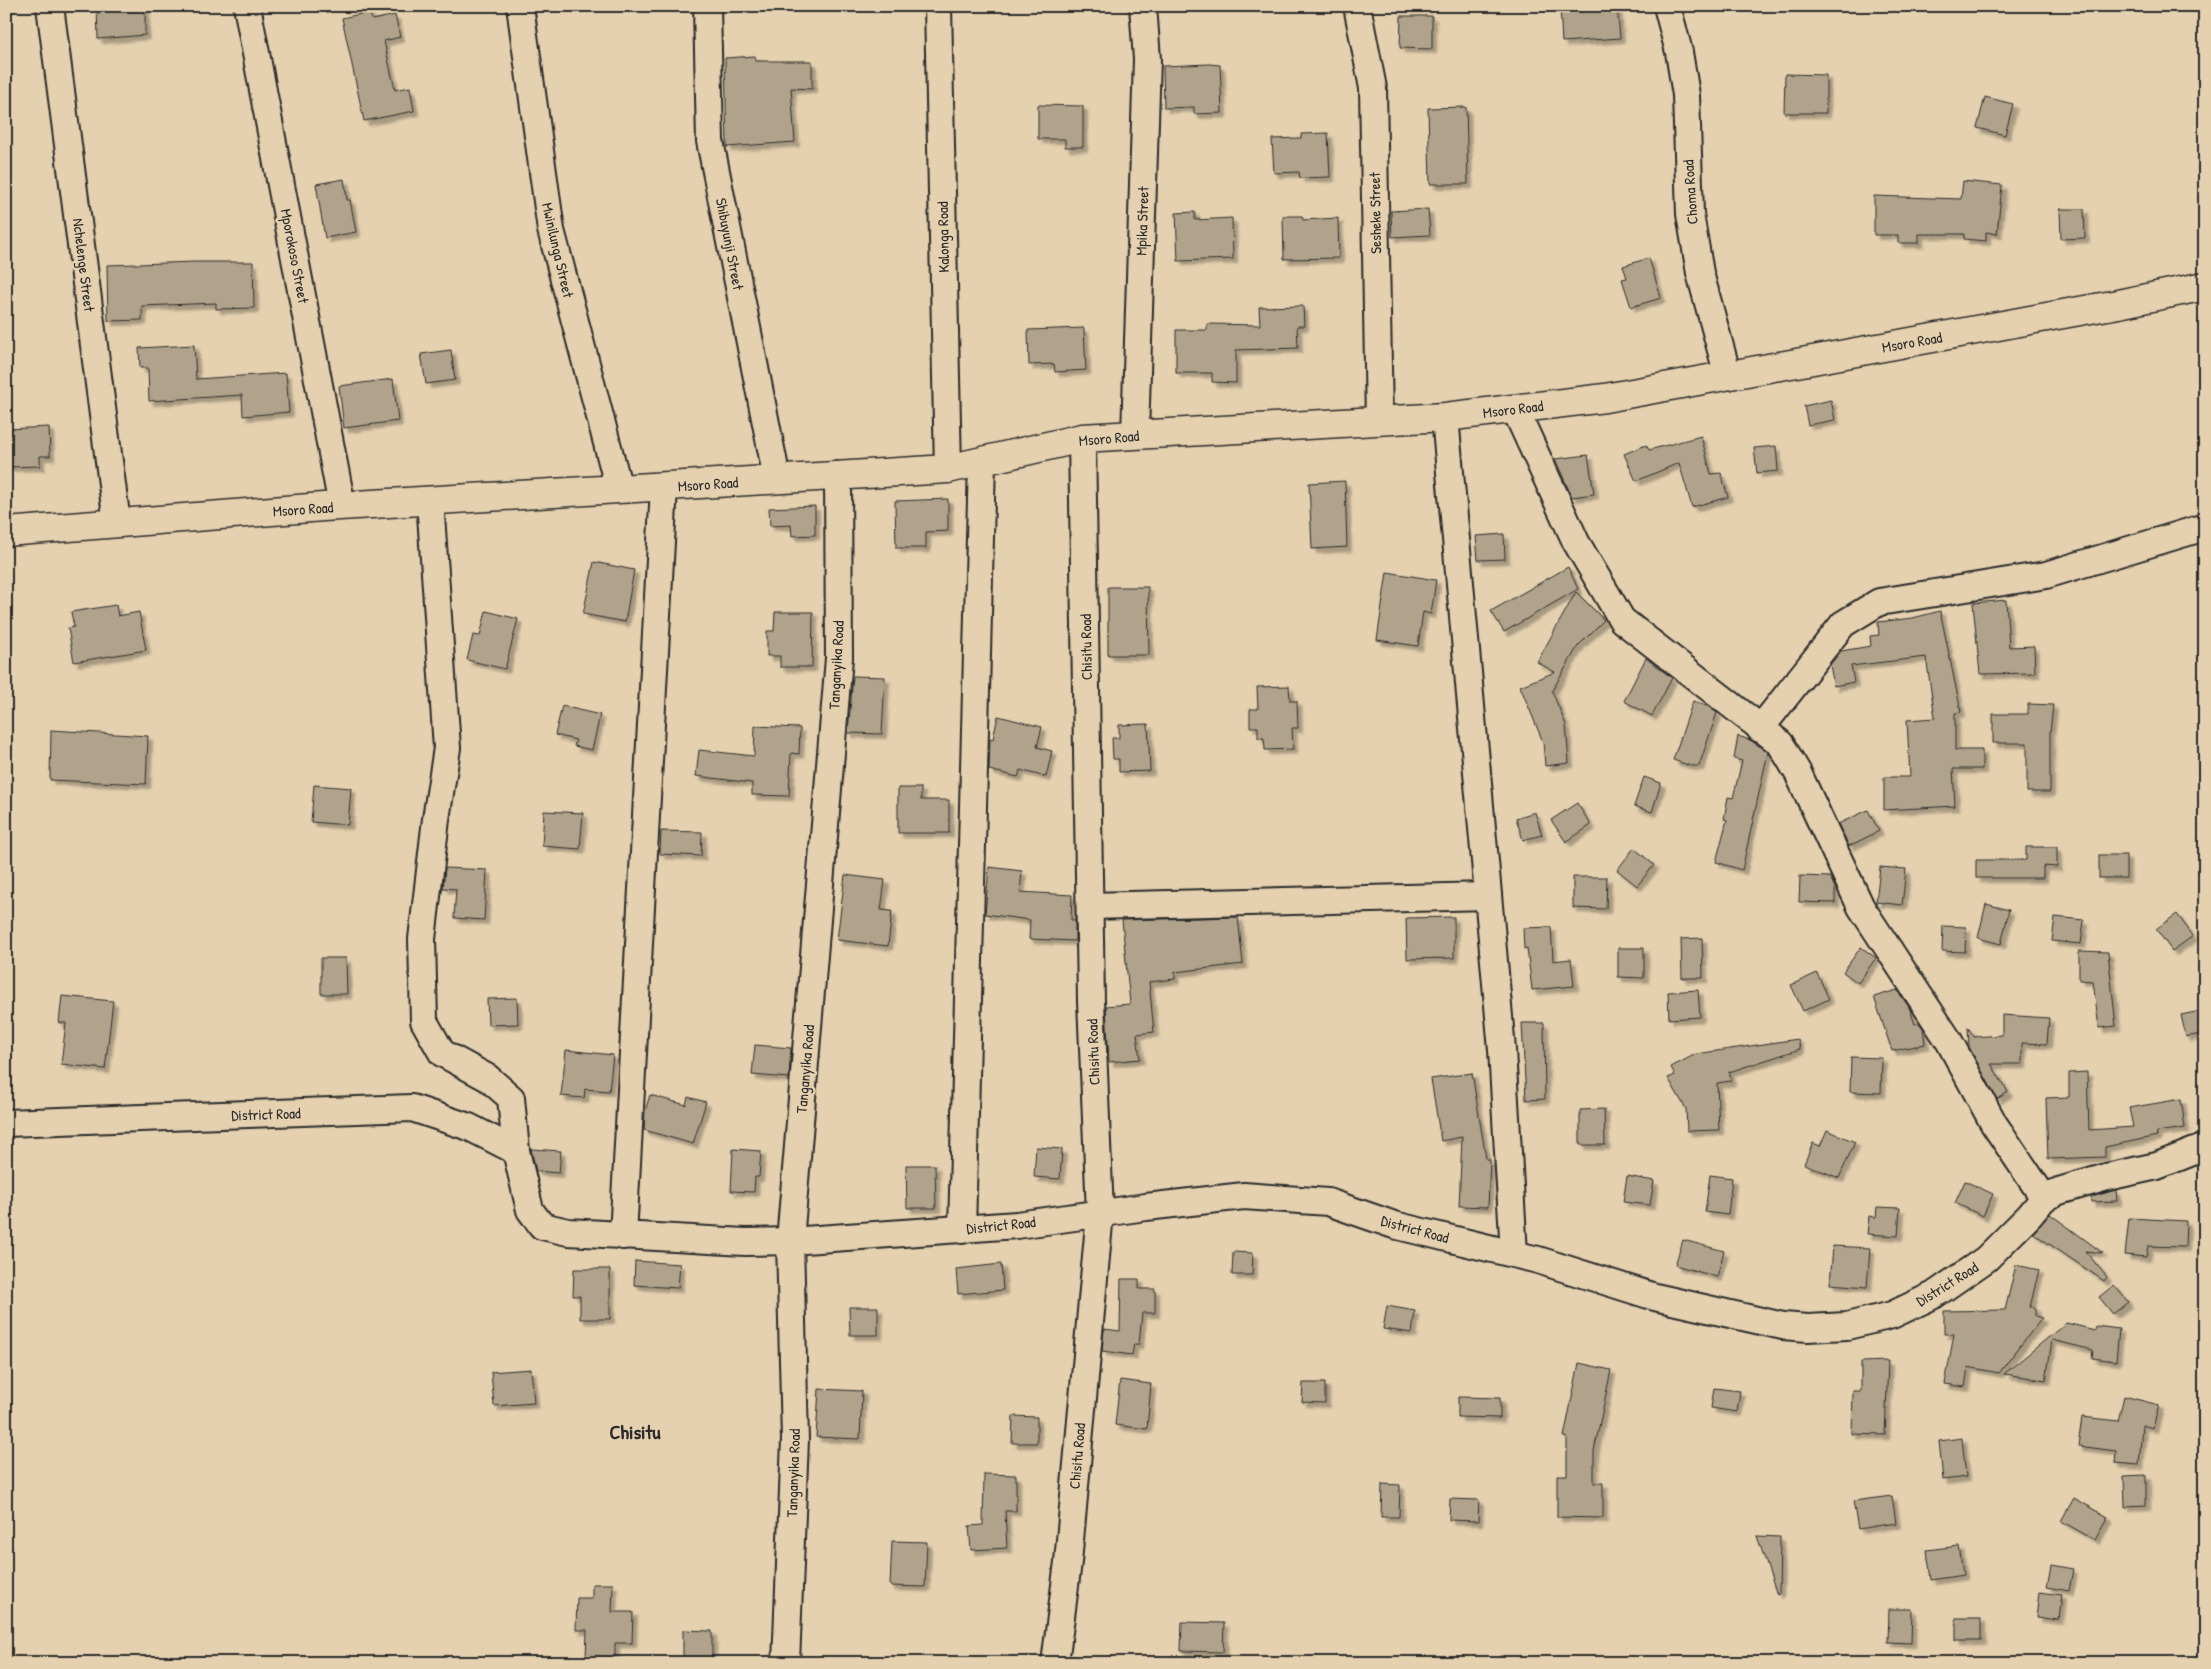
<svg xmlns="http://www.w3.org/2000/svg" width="2211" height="1669" font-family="'Patrick Hand',sans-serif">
<defs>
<filter id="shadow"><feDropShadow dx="4.5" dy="4.5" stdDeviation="1" flood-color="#0004"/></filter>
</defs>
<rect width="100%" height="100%" fill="#e5d1af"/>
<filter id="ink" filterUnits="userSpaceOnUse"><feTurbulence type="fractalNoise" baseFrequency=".02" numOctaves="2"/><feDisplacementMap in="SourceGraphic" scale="10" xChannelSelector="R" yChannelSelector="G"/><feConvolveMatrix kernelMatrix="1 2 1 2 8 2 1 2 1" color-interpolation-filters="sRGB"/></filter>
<g filter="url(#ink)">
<g fill="#b1a38b" stroke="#2b2b2b" filter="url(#shadow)">
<path d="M 97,6 L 145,7 L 145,35 L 98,39 Z"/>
<path d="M 1560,6 L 1617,6 L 1620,38 L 1562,42 Z"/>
<path d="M 370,12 L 372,20 L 395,15 L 400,37 L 384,41 L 395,90 L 410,87 L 414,111 L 364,121 L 342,18 Z"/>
<path d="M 1401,16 L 1432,16 L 1432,49 L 1400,48 Z"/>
<path d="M 755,56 L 756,61 L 812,61 L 812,89 L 791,88 L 795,142 L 727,147 L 725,58 Z"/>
<path d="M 1209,64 L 1220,65 L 1222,113 L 1194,114 L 1194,107 L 1164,108 L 1163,66 Z"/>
<path d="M 1785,74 L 1826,75 L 1826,113 L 1784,113 Z"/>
<path d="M 1985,97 L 2013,104 L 2005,135 L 1977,128 Z"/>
<path d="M 1038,105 L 1083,106 L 1083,147 L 1065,147 L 1065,139 L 1038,139 Z"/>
<path d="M 1466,107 L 1468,184 L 1430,184 L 1428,108 Z"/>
<path d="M 1328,133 L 1330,177 L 1300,178 L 1299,172 L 1274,173 L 1272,139 L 1301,138 L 1301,134 Z"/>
<path d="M 344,179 L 347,200 L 350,200 L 356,232 L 325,238 L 316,184 Z"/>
<path d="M 1963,181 L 2002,185 L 1997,234 L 1986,232 L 1986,241 L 1964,239 L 1964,234 L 1919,234 L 1919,243 L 1898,243 L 1898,235 L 1874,235 L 1874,196 L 1961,199 Z"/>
<path d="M 1428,209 L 1430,235 L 1392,237 L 1391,211 Z"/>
<path d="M 2060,209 L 2084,209 L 2085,238 L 2061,239 Z"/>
<path d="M 1195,212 L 1195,220 L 1232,218 L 1233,259 L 1178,261 L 1176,213 Z"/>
<path d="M 1283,216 L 1302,216 L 1303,220 L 1338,218 L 1339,258 L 1284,259 Z"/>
<path d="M 1649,258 L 1661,298 L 1631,307 L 1622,279 L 1627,278 L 1623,266 Z"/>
<path d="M 195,262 L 253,262 L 254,308 L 216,309 L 216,303 L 142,306 L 142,320 L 108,321 L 107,265 Z"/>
<path d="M 1303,306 L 1304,326 L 1297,326 L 1298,348 L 1236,350 L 1236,383 L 1212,382 L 1212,373 L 1176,373 L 1176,330 L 1207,330 L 1207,324 L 1260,325 L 1259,307 Z"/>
<path d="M 1084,328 L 1086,370 L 1055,372 L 1054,364 L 1029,365 L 1028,330 Z"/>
<path d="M 194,345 L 196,379 L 286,373 L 289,412 L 243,416 L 242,395 L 149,401 L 148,368 L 140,368 L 139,348 Z"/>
<path d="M 451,350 L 455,380 L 426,384 L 421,354 Z"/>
<path d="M 393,379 L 398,421 L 344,428 L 339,386 Z"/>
<path d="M 1831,400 L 1835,420 L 1808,425 L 1804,406 Z"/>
<path d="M 49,427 L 50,456 L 40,456 L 40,466 L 6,467 L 6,429 Z"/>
<path d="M 1701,436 L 1711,474 L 1721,473 L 1728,497 L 1692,507 L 1679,463 L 1636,481 L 1624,454 L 1646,445 L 1649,450 Z"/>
<path d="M 1776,446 L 1778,471 L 1757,473 L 1754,448 Z"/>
<path d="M 1588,455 L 1594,494 L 1572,497 L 1555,459 Z"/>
<path d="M 1345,481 L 1347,547 L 1312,549 L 1309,483 Z"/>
<path d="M 948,499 L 948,531 L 926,532 L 926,548 L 896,548 L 895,501 Z"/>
<path d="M 815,506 L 815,535 L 792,536 L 791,525 L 770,526 L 769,508 Z"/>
<path d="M 1504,534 L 1505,559 L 1478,560 L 1476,536 Z"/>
<path d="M 594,562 L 634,570 L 625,622 L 583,614 Z"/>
<path d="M 1568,567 L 1578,589 L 1504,632 L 1491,611 Z"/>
<path d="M 1387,572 L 1436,580 L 1431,614 L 1423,612 L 1418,646 L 1377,640 Z"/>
<path d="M 1108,587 L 1148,587 L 1149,655 L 1108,655 Z"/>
<path d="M 1576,592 L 1604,620 L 1578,646 L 1552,691 L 1566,725 L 1569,763 L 1545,766 L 1543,742 L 1520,686 L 1555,672 L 1537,662 Z"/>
<path d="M 2006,600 L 2009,647 L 2034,646 L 2035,673 L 1980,674 L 1973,603 Z"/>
<path d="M 116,605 L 118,616 L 139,612 L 146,650 L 74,662 L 68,628 L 74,627 L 71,612 Z"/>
<path d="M 486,611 L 518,619 L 505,669 L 467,660 L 473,635 L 480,636 Z"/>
<path d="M 1940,611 L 1961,712 L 1955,713 L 1955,750 L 1982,750 L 1982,769 L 1953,769 L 1955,806 L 1884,810 L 1884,777 L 1910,777 L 1907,720 L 1935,718 L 1926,657 L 1851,666 L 1854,682 L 1834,686 L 1830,665 L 1841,651 L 1871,646 L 1870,636 L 1879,635 L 1878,622 L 1913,618 Z"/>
<path d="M 775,612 L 813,612 L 812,667 L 780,667 L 780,656 L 767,656 L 767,631 L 774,631 Z"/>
<path d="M 1646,658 L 1672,678 L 1652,716 L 1624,701 Z"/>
<path d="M 853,676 L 885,677 L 882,734 L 848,733 Z"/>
<path d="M 1289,686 L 1290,701 L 1297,701 L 1298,728 L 1292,728 L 1293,749 L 1265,750 L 1264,738 L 1258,738 L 1258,727 L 1250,727 L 1250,709 L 1258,709 L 1257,687 Z"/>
<path d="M 1693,701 L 1709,707 L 1717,713 L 1699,766 L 1691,766 L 1673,760 Z"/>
<path d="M 2028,704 L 2053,705 L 2050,733 L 2050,792 L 2027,792 L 2027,743 L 1993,743 L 1993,714 L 2028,714 Z"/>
<path d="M 562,706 L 600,715 L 592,750 L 574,746 L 576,740 L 555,735 Z"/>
<path d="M 998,716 L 1042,727 L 1037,747 L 1052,751 L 1046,777 L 1020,770 L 1018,777 L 989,770 L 990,738 L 993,739 Z"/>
<path d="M 1148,724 L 1150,771 L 1119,772 L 1119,759 L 1113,759 L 1112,738 L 1119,738 L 1119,725 Z"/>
<path d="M 755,726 L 800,728 L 799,754 L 791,753 L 789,796 L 752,795 L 752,783 L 696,776 L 699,750 L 754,756 Z"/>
<path d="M 51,730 L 148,736 L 146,784 L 50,780 Z"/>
<path d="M 1738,736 L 1750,740 L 1768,752 L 1742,870 L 1716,862 L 1727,820 L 1724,819 L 1728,797 L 1733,798 L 1742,761 L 1734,759 Z"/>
<path d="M 1644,777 L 1661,783 L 1652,812 L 1634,806 Z"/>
<path d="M 314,785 L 351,788 L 348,825 L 311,822 Z"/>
<path d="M 898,788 L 921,788 L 921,800 L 949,800 L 949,833 L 898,833 Z"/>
<path d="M 1577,803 L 1591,825 L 1566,842 L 1551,820 Z"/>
<path d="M 1868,810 L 1879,831 L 1849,846 L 1838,824 Z"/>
<path d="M 544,811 L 583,813 L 580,849 L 542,846 Z"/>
<path d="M 1535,812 L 1542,835 L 1523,840 L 1516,818 Z"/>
<path d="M 661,831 L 702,832 L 701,856 L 660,854 Z"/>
<path d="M 2026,847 L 2057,847 L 2057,867 L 2043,866 L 2043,878 L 1976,878 L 1976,860 L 2026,860 Z"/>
<path d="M 1634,848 L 1654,865 L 1637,886 L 1617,870 Z"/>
<rect x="2099" y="855" width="27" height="23"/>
<path d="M 989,867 L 1022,871 L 1020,892 L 1072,895 L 1071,920 L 1075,920 L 1075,941 L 1029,939 L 1030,920 L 985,914 Z"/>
<path d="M 1880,867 L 1906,869 L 1902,905 L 1876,902 Z"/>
<path d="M 445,868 L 487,870 L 484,920 L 454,918 L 456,889 L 443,888 Z"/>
<path d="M 845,875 L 885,880 L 881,910 L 892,911 L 888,946 L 837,940 Z"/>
<path d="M 1800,876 L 1830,877 L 1835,888 L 1835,903 L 1799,902 Z"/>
<path d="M 1573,877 L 1607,877 L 1606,909 L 1573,908 Z"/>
<path d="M 1986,904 L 2009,910 L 2001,944 L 1978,938 Z"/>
<path d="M 2177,914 L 2193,936 L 2172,951 L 2156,929 Z"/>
<path d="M 1238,917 L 1243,964 L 1175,972 L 1175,979 L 1149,982 L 1154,1032 L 1137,1034 L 1140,1059 L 1109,1062 L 1106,1006 L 1130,1004 L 1122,920 Z"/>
<path d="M 1454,917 L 1454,958 L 1407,959 L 1406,918 Z"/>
<path d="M 2055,917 L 2084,920 L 2081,944 L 2052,941 Z"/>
<path d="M 1943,926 L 1966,927 L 1965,952 L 1942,951 Z"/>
<path d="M 1551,927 L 1553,961 L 1571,959 L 1574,986 L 1532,990 L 1527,948 L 1524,949 L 1523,928 Z"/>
<path d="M 1702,938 L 1703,978 L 1682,978 L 1681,939 Z"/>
<path d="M 1861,947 L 1876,958 L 1858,983 L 1843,972 Z"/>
<path d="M 1618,948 L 1644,948 L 1644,978 L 1618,977 Z"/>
<path d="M 2079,951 L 2108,952 L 2116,1026 L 2099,1028 L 2093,981 L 2079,980 Z"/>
<path d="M 321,958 L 346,958 L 347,994 L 321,994 Z"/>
<path d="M 1817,973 L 1829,999 L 1803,1011 L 1791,985 Z"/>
<path d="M 1698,990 L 1700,1017 L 1669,1019 L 1668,992 Z"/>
<path d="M 1897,990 L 1909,1007 L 1915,1024 L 1919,1023 L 1923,1028 L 1925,1044 L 1892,1051 L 1874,997 Z"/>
<path d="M 62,996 L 113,1001 L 105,1069 L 61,1064 L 66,1023 L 59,1023 Z"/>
<path d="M 517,998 L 518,1024 L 488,1025 L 487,999 Z"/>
<path d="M 2205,1010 L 2205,1033 L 2186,1037 L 2181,1015 Z"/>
<path d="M 2002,1015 L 2049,1018 L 2047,1044 L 2022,1043 L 2022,1064 L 1991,1064 L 2008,1092 L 1997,1099 L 1969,1047 L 1968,1027 L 1974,1037 L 2002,1035 Z"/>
<path d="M 1522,1023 L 1544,1023 L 1545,1099 L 1526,1100 Z"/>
<path d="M 1798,1039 L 1800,1049 L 1729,1072 L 1731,1081 L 1717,1083 L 1719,1130 L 1687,1131 L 1686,1109 L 1668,1078 L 1675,1075 L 1671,1067 L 1696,1054 Z"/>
<path d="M 755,1045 L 791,1048 L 789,1078 L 752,1075 Z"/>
<path d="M 566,1050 L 613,1055 L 609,1091 L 585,1089 L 584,1098 L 561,1096 Z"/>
<path d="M 1851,1057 L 1882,1058 L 1881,1093 L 1850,1092 Z"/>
<path d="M 2087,1072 L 2089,1130 L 2133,1127 L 2129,1108 L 2181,1099 L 2185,1128 L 2156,1132 L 2157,1136 L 2105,1147 L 2105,1157 L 2048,1159 L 2046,1098 L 2069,1097 L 2069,1073 Z"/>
<path d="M 1472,1073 L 1486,1159 L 1490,1160 L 1488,1207 L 1459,1206 L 1462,1137 L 1441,1141 L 1431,1079 Z"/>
<path d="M 650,1095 L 686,1105 L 688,1097 L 706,1102 L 693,1144 L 644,1130 L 645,1111 Z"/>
<path d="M 1604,1109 L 1605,1145 L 1580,1145 L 1580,1110 Z"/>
<path d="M 1827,1130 L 1855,1142 L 1839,1178 L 1804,1164 L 1813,1143 L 1820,1146 Z"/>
<path d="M 1036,1147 L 1062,1149 L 1060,1179 L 1034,1177 Z"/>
<path d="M 531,1149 L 561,1151 L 559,1173 L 536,1171 Z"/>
<path d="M 733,1149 L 761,1151 L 759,1177 L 755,1177 L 754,1192 L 731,1191 Z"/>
<path d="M 906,1165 L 935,1165 L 936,1208 L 907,1208 Z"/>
<path d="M 1710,1175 L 1732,1178 L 1728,1215 L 1705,1212 Z"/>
<path d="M 1627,1176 L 1654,1181 L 1650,1205 L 1623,1202 Z"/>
<path d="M 1965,1181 L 1993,1194 L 1983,1216 L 1955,1203 Z"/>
<path d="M 2116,1190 L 2117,1201 L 2091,1202 L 2091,1197 Z"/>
<path d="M 1877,1207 L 1900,1208 L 1898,1236 L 1867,1234 L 1869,1216 L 1876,1217 Z"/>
<path d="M 2050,1214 L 2103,1253 L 2085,1251 L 2107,1277 L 2104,1281 L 2033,1233 Z"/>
<path d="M 2129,1218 L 2186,1221 L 2185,1247 L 2148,1246 L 2146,1257 L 2125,1255 Z"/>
<path d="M 1683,1240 L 1724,1251 L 1717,1277 L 1675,1265 Z"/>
<path d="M 1833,1246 L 1870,1248 L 1867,1287 L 1830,1284 Z"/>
<path d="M 1233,1252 L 1253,1253 L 1252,1275 L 1232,1275 Z"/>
<path d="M 635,1261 L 680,1264 L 678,1288 L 634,1285 Z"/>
<path d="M 1001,1264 L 1003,1290 L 958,1294 L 956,1269 Z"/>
<path d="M 2016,1265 L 2039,1270 L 2030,1307 L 2035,1307 L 2035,1316 L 2042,1318 L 1999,1373 L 1968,1367 L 1965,1387 L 1945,1384 L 1954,1334 L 1944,1334 L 1944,1311 L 2005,1310 Z"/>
<path d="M 574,1269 L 610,1269 L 610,1319 L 580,1319 L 580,1296 L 573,1296 Z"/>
<path d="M 1121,1279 L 1139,1279 L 1139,1289 L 1155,1289 L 1155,1313 L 1142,1313 L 1139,1344 L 1134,1344 L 1132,1355 L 1102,1351 L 1104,1329 L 1120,1331 Z"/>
<path d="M 2114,1285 L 2128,1302 L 2113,1314 L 2099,1297 Z"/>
<path d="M 1387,1306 L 1415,1311 L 1412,1333 L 1383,1329 Z"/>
<path d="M 849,1307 L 878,1307 L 878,1335 L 850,1335 Z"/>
<path d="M 2066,1323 L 2095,1330 L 2096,1326 L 2119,1329 L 2116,1361 L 2092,1358 L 2093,1350 L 2052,1340 L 2046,1380 L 2004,1374 Z"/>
<path d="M 1888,1361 L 1885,1435 L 1852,1434 L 1853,1391 L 1861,1391 L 1861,1362 Z"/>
<path d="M 1579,1363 L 1611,1370 L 1594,1451 L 1594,1483 L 1603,1483 L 1603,1518 L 1557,1517 L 1557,1475 L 1567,1475 L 1567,1437 L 1564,1437 Z"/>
<path d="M 531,1369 L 534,1403 L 494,1406 L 491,1372 Z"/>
<path d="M 1120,1380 L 1151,1384 L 1147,1429 L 1115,1425 Z"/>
<path d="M 1303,1383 L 1325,1383 L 1325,1403 L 1302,1402 Z"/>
<path d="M 1714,1388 L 1740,1391 L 1737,1412 L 1711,1408 Z"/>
<path d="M 819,1389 L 862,1391 L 860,1439 L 816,1437 Z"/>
<path d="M 2124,1396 L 2159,1405 L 2153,1428 L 2142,1425 L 2139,1465 L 2115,1463 L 2116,1451 L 2078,1446 L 2082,1417 L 2118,1421 Z"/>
<path d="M 1458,1397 L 1500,1398 L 1500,1418 L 1458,1417 Z"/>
<path d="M 1013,1416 L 1037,1417 L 1037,1443 L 1012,1443 Z"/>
<path d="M 1962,1438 L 1966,1477 L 1943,1480 L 1939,1441 Z"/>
<path d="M 984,1474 L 1016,1475 L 1016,1511 L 1005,1511 L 1007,1548 L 971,1550 L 969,1526 L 983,1525 Z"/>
<path d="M 2146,1475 L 2146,1506 L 2125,1507 L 2124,1476 Z"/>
<path d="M 1382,1484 L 1400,1485 L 1399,1517 L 1381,1517 Z"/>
<path d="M 1892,1496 L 1896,1523 L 1858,1529 L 1853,1501 Z"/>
<path d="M 2074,1498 L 2108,1517 L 2095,1540 L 2061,1521 Z"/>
<path d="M 1450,1499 L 1479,1500 L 1478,1521 L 1449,1520 Z"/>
<path d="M 1757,1536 L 1780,1537 L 1779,1594 L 1777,1595 Z"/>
<path d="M 892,1541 L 927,1542 L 925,1587 L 890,1586 Z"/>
<path d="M 1959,1546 L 1963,1575 L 1931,1580 L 1927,1550 Z"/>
<path d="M 2051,1565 L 2073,1569 L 2069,1591 L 2047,1587 Z"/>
<path d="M 592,1584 L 613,1584 L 612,1612 L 633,1612 L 632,1643 L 615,1643 L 615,1658 L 586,1658 L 587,1630 L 576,1630 L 577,1598 L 592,1598 Z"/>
<path d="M 2040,1592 L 2061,1595 L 2058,1620 L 2037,1617 Z"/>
<path d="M 1889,1609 L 1912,1609 L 1911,1643 L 1888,1642 Z"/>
<rect x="1956" y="1618" width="25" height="22"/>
<path d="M 1182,1622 L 1224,1623 L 1223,1652 L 1181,1651 Z"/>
<path d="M 683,1630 L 712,1631 L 712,1663 L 683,1663 Z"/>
</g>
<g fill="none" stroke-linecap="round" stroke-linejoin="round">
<defs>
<g id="street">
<path d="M 50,6 L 117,523"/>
<path d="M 247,6 L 342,506"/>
<path d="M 520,6 L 551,230 L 619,489"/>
<path d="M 707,6 L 710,141 L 777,479"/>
<path d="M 938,6 L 948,469"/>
<path d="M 1357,6 L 1373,88 L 1379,421"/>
<path d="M 1667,6 L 1679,52 L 1686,95 L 1690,214 L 1700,273 L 1728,376"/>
<path d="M 1515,409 L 1576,542 L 1622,620 L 1780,743 L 1798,773 L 1861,907 L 1949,1041 L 1994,1124 L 2044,1198"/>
<path d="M 1445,417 L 1502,1050 L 1514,1254"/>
<path d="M 1135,435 L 1147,59 L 1143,6"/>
<path d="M 430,500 L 447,748 L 436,819 L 422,939 L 424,1021 L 442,1053 L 488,1078 L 511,1098 L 516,1151 L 530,1210 L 542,1226 L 568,1232 L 745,1242 L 790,1241 L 1017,1225 L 1146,1207 L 1244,1196 L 1328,1202 L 1394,1225 L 1538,1260 L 1655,1297 L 1783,1326 L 1808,1328 L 1847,1326 L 1892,1315 L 1934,1295 L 1986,1259 L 2030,1215 L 2044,1198 L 2059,1191 L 2107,1177 L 2157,1166 L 2205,1147"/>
<path d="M 1760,729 L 1843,624 L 1879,602 L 2046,575 L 2205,527"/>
<path d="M 1090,906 L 1488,896"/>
<path d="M 6,1123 L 412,1108 L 469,1127 L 516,1151"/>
<path d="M 962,1230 L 982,461"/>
<path d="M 623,1236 L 664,487"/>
<path d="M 786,1663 L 795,1440 L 790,1241 L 839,658 L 838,475"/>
<path d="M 1055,1663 L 1068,1562 L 1100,1213 L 1091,1001 L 1082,438"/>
</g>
<path id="secondary" d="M 6,532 L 323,507 L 948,469 L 1082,438 L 1445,417 L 1605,398 L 2118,304 L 2205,286"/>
</defs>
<use href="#street" stroke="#2b2b2b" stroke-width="30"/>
<use href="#secondary" stroke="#2b2b2b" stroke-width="31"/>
<use href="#street" stroke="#e5d1af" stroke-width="26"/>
<use href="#secondary" stroke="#e5d1af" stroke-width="28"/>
</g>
</g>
<g text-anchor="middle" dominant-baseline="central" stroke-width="5" stroke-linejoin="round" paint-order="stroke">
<g font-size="15" fill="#2b2b2b" stroke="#e5d1af">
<text transform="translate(1690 192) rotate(-94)">Choma Road</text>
<text transform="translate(1375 213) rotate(-91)">Sesheke Street</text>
<text transform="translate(1142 221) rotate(-88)">Mpika Street</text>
<text transform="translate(943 237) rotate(-91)">Kalonga Road</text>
<text transform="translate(730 244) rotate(79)">Shibuyunji Street</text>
<text transform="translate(558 250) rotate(77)">Mwinilunga Street</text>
<text transform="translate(295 256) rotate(79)">Mporokoso Street</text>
<text transform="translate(84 265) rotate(83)">Nchelenge Street</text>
<text transform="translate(1912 342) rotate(-10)">Msoro Road</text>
<text transform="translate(1513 409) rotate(-7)">Msoro Road</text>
<text transform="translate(1109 438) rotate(-5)">Msoro Road</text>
<text transform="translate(708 484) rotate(-4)">Msoro Road</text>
<text transform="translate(303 509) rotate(-4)">Msoro Road</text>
<text transform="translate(1086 647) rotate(-91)">Chisitu Road</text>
<text transform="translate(836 665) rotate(-87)">Tanganyika Road</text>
<text transform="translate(1093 1052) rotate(-92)">Chisitu Road</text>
<text transform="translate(805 1069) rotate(-85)">Tanganyika Road</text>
<text transform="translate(266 1114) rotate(-2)">District Road</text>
<text transform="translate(1001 1225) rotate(-6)">District Road</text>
<text transform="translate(1415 1229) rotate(15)">District Road</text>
<text transform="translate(1947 1284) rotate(-32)">District Road</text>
<text transform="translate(1077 1456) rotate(-85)">Chisitu Road</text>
<text transform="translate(793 1473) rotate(-88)">Tanganyika Road</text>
</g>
<g font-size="20" font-weight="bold" fill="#2b2b2b" stroke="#e5d1af">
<text x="635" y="1431">Chisitu</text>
</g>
</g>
<rect width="2211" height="1669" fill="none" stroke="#e5d1af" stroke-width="25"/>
<rect x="12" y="12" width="2186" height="1644" fill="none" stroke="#2b2b2b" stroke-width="2" filter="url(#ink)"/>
</svg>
